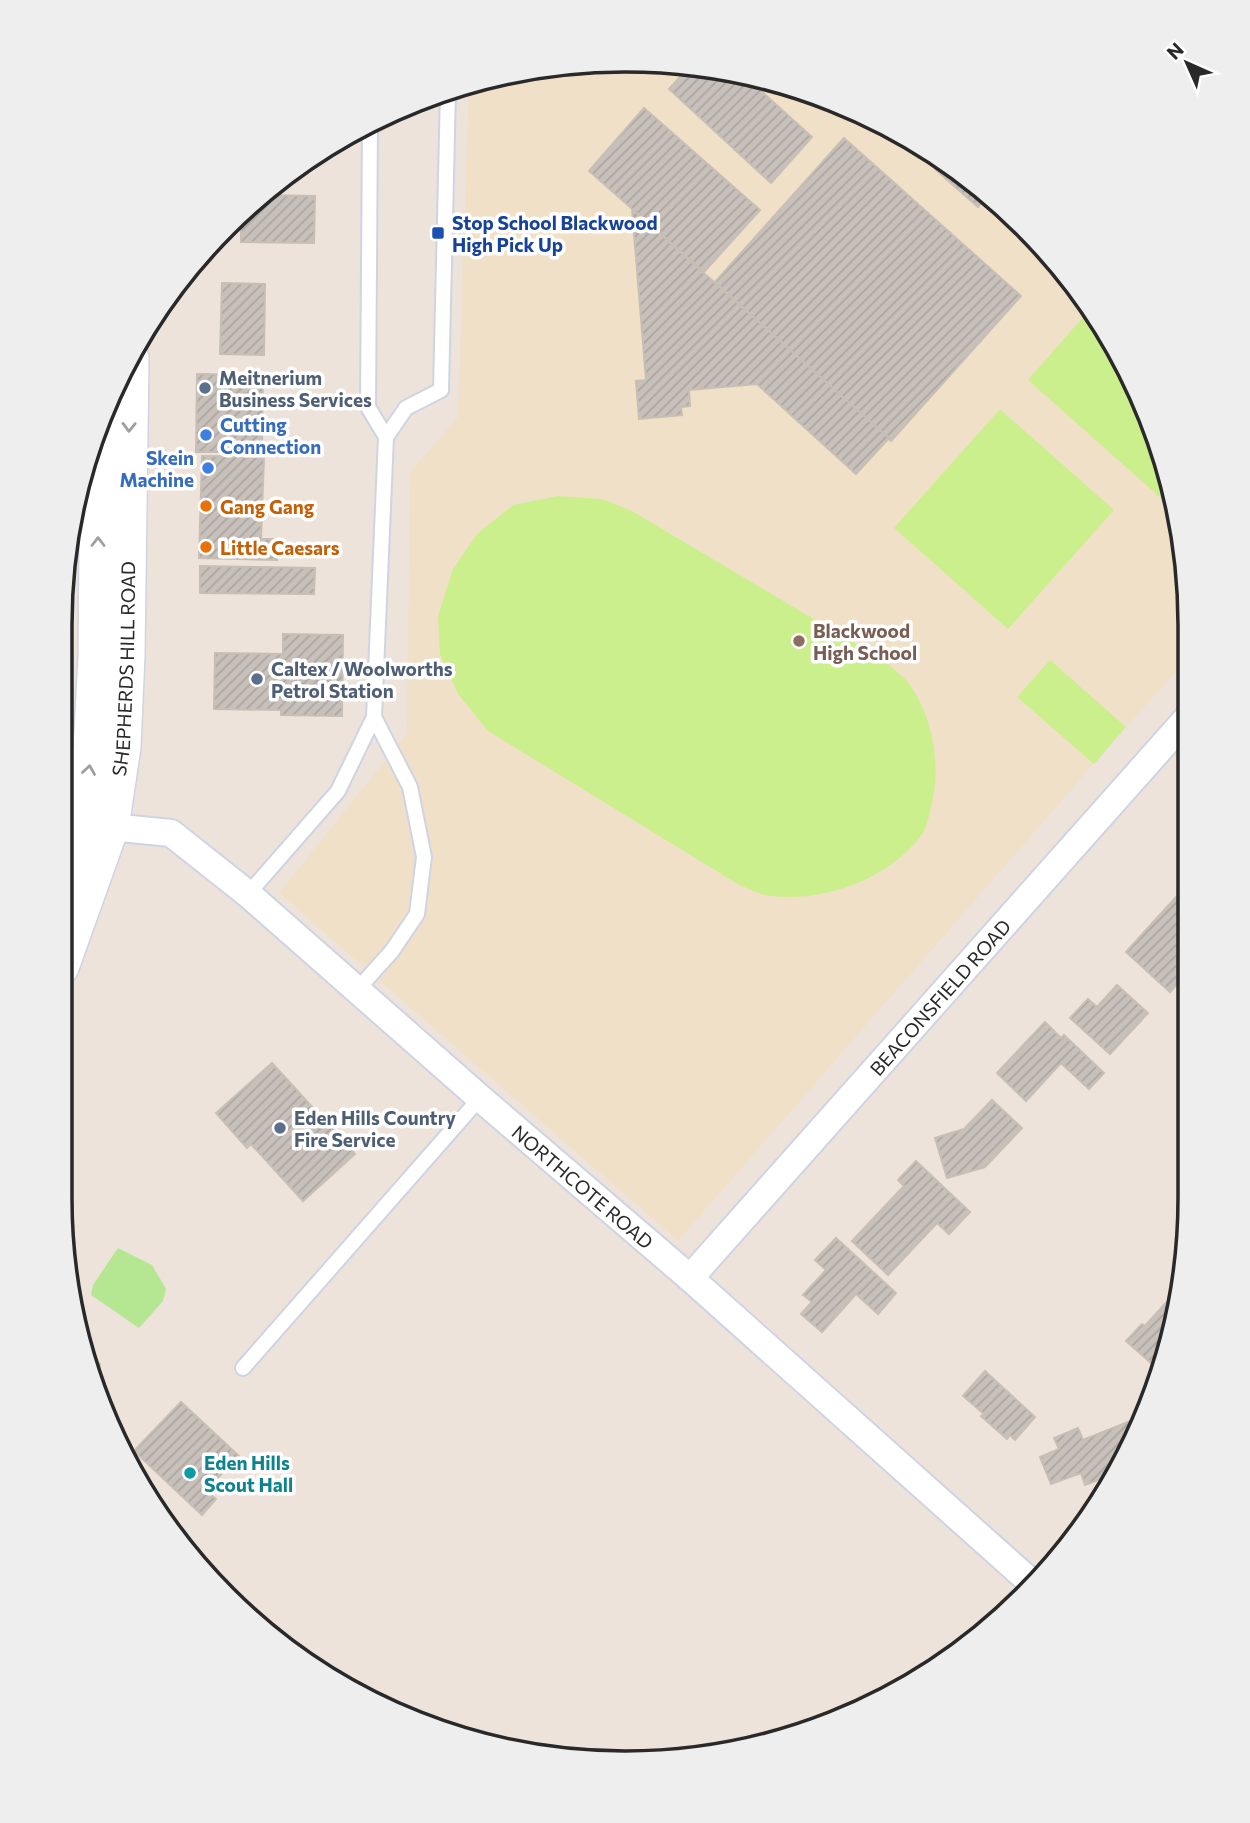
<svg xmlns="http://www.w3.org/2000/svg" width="1250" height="1823" font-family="Commissioner,sans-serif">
<defs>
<pattern id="building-hatch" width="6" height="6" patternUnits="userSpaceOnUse" patternTransform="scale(1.75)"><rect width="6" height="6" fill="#c8c0ba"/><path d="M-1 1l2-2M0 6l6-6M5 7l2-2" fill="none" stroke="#aca5a0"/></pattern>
</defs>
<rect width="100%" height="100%" fill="#ede3da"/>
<path fill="#f0e0c8" d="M 625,60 L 735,70 L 841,102 L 939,155 L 1025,225 L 1095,310 L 1147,408 L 1180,514 L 1190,625 L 1190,657 L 1126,727 L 678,1241 L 279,893 L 407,733 L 410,472 L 458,417 L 469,84 L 514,70 Z"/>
<path fill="#b5e792" d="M 118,1248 L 152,1265 L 166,1289 L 163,1301 L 139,1328 L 91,1295 L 93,1285 Z"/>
<g fill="#ccef8d">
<path d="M 1092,307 L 1147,408 L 1180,515 L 1028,380 Z"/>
<path d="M 1000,409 L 1114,510 L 1008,629 L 894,528 Z"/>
<path d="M 558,496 L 602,499 L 632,511 L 886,662 C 892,668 900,674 906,680 C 933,713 942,767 931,807 C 929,815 927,826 923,833 C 890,879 826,902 771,896 C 760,895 747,888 736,883 L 488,731 L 458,694 L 440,654 L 438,616 L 453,569 L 477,534 L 513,505 Z"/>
<path d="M 1050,660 L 1126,727 L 1094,764 L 1017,697 Z"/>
</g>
<g fill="url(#building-hatch)" stroke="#c8bfb4" stroke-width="2">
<path d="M 690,66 L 740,72 L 812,137 L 771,183 L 669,89 Z"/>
<path d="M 644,108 L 760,210 L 704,272 L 589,171 Z"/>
<path d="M 844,138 L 1021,296 L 891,441 L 715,282 Z"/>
<path d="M 945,160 L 988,195 L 978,207 L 935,169 Z"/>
<path d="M 262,195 L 315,196 L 314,243 L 241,242 L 241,212 Z"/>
<path d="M 632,209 L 889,438 L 856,474 L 757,384 L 689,390 L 690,406 L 681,407 L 682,415 L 639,419 L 636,381 L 646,380 Z"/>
<path d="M 222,283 L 265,284 L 264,355 L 220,354 Z"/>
<path d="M 197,374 L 263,375 L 262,452 L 196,452 Z"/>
<path d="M 202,456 L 264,457 L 261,539 L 277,539 L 277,560 L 199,558 Z"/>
<path d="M 200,566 L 315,568 L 314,594 L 200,593 Z"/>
<path d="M 283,634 L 343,635 L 342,716 L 281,715 L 281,710 L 214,709 L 215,653 L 283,654 Z"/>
<path d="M 1187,885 L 1190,888 L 1190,936 L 1177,951 L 1190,963 L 1190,969 L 1170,992 L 1126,952 Z"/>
<path d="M 1117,985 L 1148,1013 L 1110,1054 L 1070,1018 L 1088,999 L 1097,1007 Z"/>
<path d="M 1045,1022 L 1061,1038 L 1064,1035 L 1104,1073 L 1089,1089 L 1061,1063 L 1026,1101 L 997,1073 Z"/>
<path d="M 272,1063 L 355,1154 L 303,1201 L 251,1144 L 247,1148 L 216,1113 Z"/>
<path d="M 992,1100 L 1022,1128 L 985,1167 L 947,1178 L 935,1138 L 964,1129 Z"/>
<path d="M 916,1161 L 970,1212 L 949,1234 L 937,1223 L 888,1275 L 852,1241 L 904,1186 L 898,1180 Z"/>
<path d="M 836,1238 L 896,1293 L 878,1314 L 856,1294 L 822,1332 L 801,1314 L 812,1302 L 803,1295 L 826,1270 L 815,1260 Z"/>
<path d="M 1182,1285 L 1180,1308 L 1163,1357 L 1159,1353 L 1151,1363 L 1126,1341 L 1142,1324 L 1145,1326 Z"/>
<path d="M 85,1353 L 100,1364 L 98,1382 L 92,1384 L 89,1379 Z"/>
<path d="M 985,1371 L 1035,1417 L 1015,1440 L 1010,1435 L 1007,1439 L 981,1416 L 984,1414 L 963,1396 Z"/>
<path d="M 181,1402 L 239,1456 L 206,1490 L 216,1499 L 202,1515 L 134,1451 Z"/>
<path d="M 1130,1421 L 1131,1425 L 1141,1422 L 1132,1448 L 1114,1474 L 1085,1485 L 1081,1473 L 1051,1484 L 1040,1457 L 1059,1449 L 1054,1438 L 1078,1428 L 1083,1440 Z"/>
</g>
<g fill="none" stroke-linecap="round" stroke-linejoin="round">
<defs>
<g id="lane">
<path d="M 370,123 L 368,407 L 386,437"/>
<path d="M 248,894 L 338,791 L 374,717 L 386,437 L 406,408 L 441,390 L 448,91"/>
<path d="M 357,990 L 392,951 L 417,914 L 424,857 L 410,787 L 374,717"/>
<path d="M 243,1368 L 480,1098"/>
</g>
<g id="street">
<path id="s1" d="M 60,808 L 80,824 L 171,833 L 248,894 L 480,1098 L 690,1278 L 1034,1585"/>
<path id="s2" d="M 690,1278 L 1190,715"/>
</g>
<g id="secondary">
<path d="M 60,883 L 80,824 L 92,749 L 97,657 L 99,432"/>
<path id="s3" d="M 60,967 L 110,827 L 122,747 L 126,655 L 130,358"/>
</g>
</defs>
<use href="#lane" stroke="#cfd4e3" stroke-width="18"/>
<use href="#street" stroke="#cfd4e3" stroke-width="30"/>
<use href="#secondary" stroke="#cfd4e3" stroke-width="40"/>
<use href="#lane" stroke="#fff" stroke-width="14"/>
<use href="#street" stroke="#fff" stroke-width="26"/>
<use href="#secondary" stroke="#fff" stroke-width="37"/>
</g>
<defs><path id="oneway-chevron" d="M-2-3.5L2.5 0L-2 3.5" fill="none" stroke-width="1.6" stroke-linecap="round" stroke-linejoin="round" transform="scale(1.75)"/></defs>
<g stroke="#9f9f9f">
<use href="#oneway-chevron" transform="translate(129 427) rotate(91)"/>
<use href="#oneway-chevron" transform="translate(98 542) rotate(-90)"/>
<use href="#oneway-chevron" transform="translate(89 770) rotate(-81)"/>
</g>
<rect fill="#1a4fb4" stroke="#fff" stroke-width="2.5" x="431" y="226" width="14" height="14" rx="3.5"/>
<g fill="#5c6f8a" stroke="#fff" stroke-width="2.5">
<circle cx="205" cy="388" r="7"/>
<circle cx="257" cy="679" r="7"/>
<circle cx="280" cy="1128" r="7"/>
</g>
<g fill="#3f7fe0" stroke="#fff" stroke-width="2.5">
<circle cx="206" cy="435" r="7"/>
<circle cx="208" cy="468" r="7"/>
</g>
<g fill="#e8710a" stroke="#fff" stroke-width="2.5">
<circle cx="206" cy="506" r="7"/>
<circle cx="206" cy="547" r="7"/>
</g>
<circle fill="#8d6e63" stroke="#fff" stroke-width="2.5" cx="799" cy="641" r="7"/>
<circle fill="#0f9aa8" stroke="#fff" stroke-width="2.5" cx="190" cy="1473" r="7"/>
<g text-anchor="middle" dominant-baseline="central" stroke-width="7" stroke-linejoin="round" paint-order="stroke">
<g font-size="19" font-weight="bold" fill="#164399" stroke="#fff" text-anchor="start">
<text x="452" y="222">Stop School Blackwood<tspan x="452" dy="22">High Pick Up</tspan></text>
</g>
<g font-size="19" font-weight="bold" fill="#4e5e75" stroke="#fff" text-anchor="start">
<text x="219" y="377">Meitnerium<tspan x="219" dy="22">Business Services</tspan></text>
<text x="271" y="668">Caltex / Woolworths<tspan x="271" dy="22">Petrol Station</tspan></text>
<text x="294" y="1117">Eden Hills Country<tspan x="294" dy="22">Fire Service</tspan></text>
</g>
<g font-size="19" font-weight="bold" fill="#366cbe" stroke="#fff" text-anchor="start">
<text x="220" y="424">Cutting<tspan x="220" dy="22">Connection</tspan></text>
<text x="194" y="457" text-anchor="end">Skein<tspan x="194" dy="22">Machine</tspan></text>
</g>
<g font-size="19" font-weight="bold" fill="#c56008" stroke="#fff" text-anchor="start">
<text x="220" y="506">Gang Gang</text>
<text x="220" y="547">Little Caesars</text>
</g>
<g font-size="19" font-weight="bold" fill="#785e54" stroke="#fff" text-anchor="start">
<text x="813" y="630">Blackwood<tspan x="813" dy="22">High School</tspan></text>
</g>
<g font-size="19" fill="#292929" stroke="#fff">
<text stroke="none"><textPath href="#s3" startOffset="308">SHEPHERDS HILL ROAD</textPath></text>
<text stroke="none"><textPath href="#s2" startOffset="376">BEACONSFIELD ROAD</textPath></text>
<text stroke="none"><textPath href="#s1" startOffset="660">NORTHCOTE ROAD</textPath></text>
</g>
<g font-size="19" font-weight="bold" fill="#0d838f" stroke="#fff" text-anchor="start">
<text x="204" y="1462">Eden Hills<tspan x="204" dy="22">Scout Hall</tspan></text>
</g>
</g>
<path d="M0 0H1250V1823H0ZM625 72H625A553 553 0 0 1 1178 625V1198A553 553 0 0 1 625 1751H625A553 553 0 0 1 72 1198V625A553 553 0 0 1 625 72Z" fill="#eee" fill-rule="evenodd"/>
<path fill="none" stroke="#292929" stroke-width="3.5" d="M625 72H625A553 553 0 0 1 1178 625V1198A553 553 0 0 1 625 1751H625A553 553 0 0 1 72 1198V625A553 553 0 0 1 625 72Z"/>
<g transform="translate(1187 63) rotate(315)" stroke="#ffffff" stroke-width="5" paint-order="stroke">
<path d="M0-5L12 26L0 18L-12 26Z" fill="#292929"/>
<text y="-10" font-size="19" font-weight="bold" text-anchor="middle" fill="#292929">N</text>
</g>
</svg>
